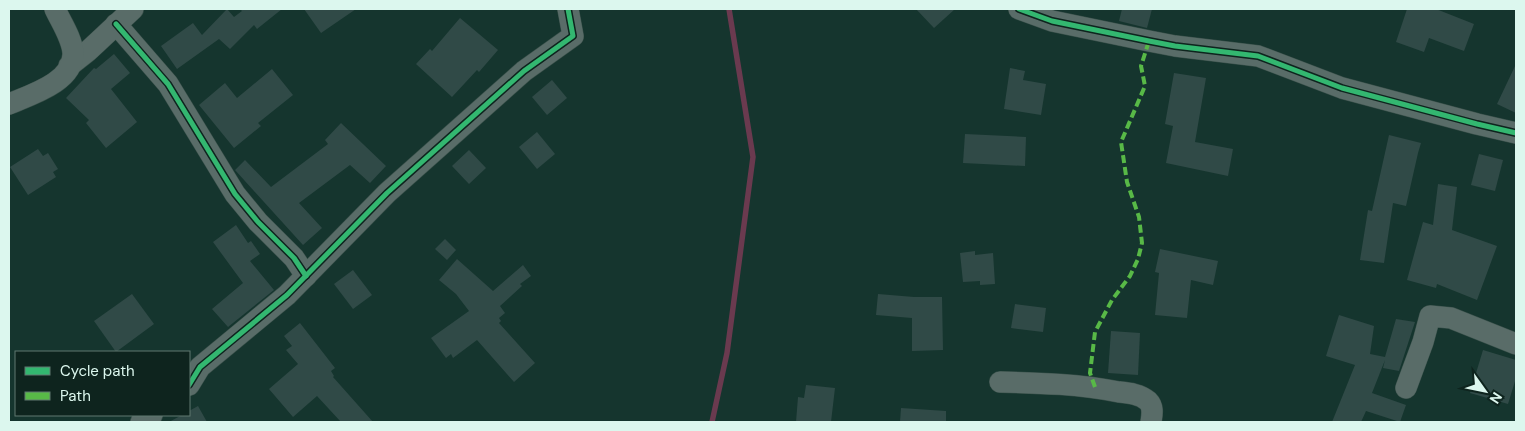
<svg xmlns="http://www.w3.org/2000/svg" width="1525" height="431" font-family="'DM Sans',sans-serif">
<rect width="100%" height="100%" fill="#15352e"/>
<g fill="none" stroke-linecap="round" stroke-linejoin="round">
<path stroke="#6a3a4f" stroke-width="5.5" d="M 712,422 L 727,353 L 753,157 L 729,9"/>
</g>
<g fill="#304a47">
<path d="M 227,9 L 234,17 L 242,11 L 240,9 L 282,9 L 257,29 L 254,25 L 230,49 L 219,39 L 177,69 L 161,46 L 193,23 L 202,35 Z"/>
<path d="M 304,9 L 356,9 L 321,33 Z"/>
<path d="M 916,9 L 955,9 L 934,28 Z"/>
<path d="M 1122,9 L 1152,9 L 1147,28 L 1119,21 Z"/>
<path d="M 1407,9 L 1436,9 L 1474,24 L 1464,51 L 1429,38 L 1424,52 L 1396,42 Z"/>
<path d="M 460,18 L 498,50 L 479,72 L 477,70 L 452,97 L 416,64 L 430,49 L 432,51 Z"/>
<path d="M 114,54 L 130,73 L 111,89 L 137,122 L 106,148 L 86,123 L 89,120 L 66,98 L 94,68 L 96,69 Z"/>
<path d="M 1516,64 L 1516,113 L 1497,104 Z"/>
<path d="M 1010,68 L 1025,71 L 1023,80 L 1046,84 L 1041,115 L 1004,109 Z"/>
<path d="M 272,69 L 293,95 L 258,123 L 261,126 L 234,148 L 199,105 L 225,83 L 237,98 Z"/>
<path d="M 1174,73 L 1206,78 L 1195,142 L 1233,149 L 1228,176 L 1166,163 L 1173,126 L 1165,124 Z"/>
<path d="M 552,80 L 567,98 L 547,115 L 532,97 Z"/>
<path d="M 341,123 L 386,166 L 370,183 L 350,165 L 299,203 L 322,228 L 303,245 L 235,170 L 245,160 L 271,187 L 328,144 L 325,140 Z"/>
<path d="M 537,132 L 555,154 L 537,169 L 519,147 Z"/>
<path d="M 965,134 L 1026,137 L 1025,166 L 963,163 Z"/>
<path d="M 1389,135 L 1421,143 L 1418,153 L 1406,206 L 1393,203 L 1384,263 L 1360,260 L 1368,210 L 1372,211 Z"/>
<path d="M 38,149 L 43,156 L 48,153 L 58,169 L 53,172 L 56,177 L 28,195 L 10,167 Z"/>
<path d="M 469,150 L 486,168 L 469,184 L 452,166 Z"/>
<path d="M 1479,154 L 1503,160 L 1495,191 L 1471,185 Z"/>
<path d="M 1438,184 L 1457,187 L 1452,230 L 1497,246 L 1477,300 L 1437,284 L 1436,288 L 1407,280 L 1423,222 L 1433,225 Z"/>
<path d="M 236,225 L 248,243 L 251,241 L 260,254 L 250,261 L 274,290 L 228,327 L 212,309 L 243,283 L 213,242 Z"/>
<path d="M 445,239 L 456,250 L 447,260 L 435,249 Z"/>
<path d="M 1160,249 L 1218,261 L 1213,285 L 1191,280 L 1187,318 L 1155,315 L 1159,273 L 1155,272 Z"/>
<path d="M 975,251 L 975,255 L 993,253 L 995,284 L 980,285 L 980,281 L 963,282 L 960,253 Z"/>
<path d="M 457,259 L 493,291 L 523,265 L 531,276 L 520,284 L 522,286 L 500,306 L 505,313 L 499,318 L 501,321 L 499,323 L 535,363 L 514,382 L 477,340 L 453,358 L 451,354 L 446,358 L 431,338 L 469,311 L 456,294 L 439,280 Z"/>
<path d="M 353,270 L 372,295 L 353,309 L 334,284 Z"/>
<path d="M 132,294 L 154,324 L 116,352 L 94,321 Z"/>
<path d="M 878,294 L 914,297 L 942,297 L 943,350 L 912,351 L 912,318 L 876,315 Z"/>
<path d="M 1015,304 L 1046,308 L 1043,332 L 1011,328 Z"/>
<path d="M 1339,315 L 1374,326 L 1370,354 L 1385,357 L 1396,319 L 1415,322 L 1399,371 L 1383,368 L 1385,360 L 1372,393 L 1406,405 L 1400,422 L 1366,411 L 1361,422 L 1332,422 L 1355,365 L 1326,356 Z"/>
<path d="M 300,323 L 335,368 L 331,371 L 334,376 L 333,377 L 373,422 L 341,422 L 317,396 L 293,417 L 269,389 L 298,364 L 286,350 L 292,346 L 284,336 Z"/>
<path d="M 1111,331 L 1140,333 L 1138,375 L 1108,373 Z"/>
<path d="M 1483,350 L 1516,360 L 1516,378 L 1508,404 L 1470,393 Z"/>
<path d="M 806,385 L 835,388 L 831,422 L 796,422 L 798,397 L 804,398 Z"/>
<path d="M 198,406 L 207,422 L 169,422 L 182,415 L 189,415 L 189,411 Z"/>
<path d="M 901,408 L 946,411 L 946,422 L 900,422 Z"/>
</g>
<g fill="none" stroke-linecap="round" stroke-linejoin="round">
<defs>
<g id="street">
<path d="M 1019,9 L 1052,21 L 1149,41 L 1175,46 L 1258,56 L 1342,88 L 1477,124 L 1516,133"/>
<path d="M 116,24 L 168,84 L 235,194 L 258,222 L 294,258 L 306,276"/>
<path d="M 69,66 L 88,51 L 133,9"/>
<path d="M 9,104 C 30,95 74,82 73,53 C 72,38 61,22 55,9"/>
<path d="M 1000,382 C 1041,383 1079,384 1119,392 C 1129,393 1140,394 1148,401 C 1154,407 1152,415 1151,422"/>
<path d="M 189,385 L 200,367 L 287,295 L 387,193 L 524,71 L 573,36 L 568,9"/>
<path d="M 1406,388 L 1423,342 L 1430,316 L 1451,318 L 1516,344"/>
<path d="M 141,422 L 152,415"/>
</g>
</defs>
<use href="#street" stroke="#39504a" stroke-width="22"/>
<use href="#street" stroke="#596c68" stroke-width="21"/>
<path stroke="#58b947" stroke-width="4" stroke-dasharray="8 4" stroke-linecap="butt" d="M 1095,387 L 1090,373 L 1095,332 L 1112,300 L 1130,276 L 1138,259 L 1142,243 L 1139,217 L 1127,182 L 1121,142 L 1145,86 L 1141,66 L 1149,41"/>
<defs>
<g id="cycleway">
<path d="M 1019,9 L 1052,21 L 1149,41 L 1175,46 L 1258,56 L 1342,88 L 1477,124 L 1516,133"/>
<path d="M 116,24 L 168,84 L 235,194 L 258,222 L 294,258 L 306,276"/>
<path d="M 189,385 L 200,367 L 287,295 L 387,193 L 524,71 L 573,36 L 568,9"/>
</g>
</defs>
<use href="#cycleway" stroke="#0e241e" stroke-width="8"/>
<use href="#cycleway" stroke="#33b770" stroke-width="5"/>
</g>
<rect width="1525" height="431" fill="none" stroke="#dcf7ee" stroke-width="20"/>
<rect x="15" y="351" width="175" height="65" fill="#0e241e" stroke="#607871"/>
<rect x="25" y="367" width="25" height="8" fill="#33b770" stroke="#607871"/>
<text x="60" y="376" font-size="15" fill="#dcf7ee">Cycle path</text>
<rect x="25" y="392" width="25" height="8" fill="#58b947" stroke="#607871"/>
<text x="60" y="401" font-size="15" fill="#dcf7ee">Path</text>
<g transform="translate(1485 391) rotate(123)" stroke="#0e241e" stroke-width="4" paint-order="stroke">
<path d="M0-4L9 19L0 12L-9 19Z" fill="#dcf7ee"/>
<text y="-8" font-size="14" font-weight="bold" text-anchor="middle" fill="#dcf7ee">N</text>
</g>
</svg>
